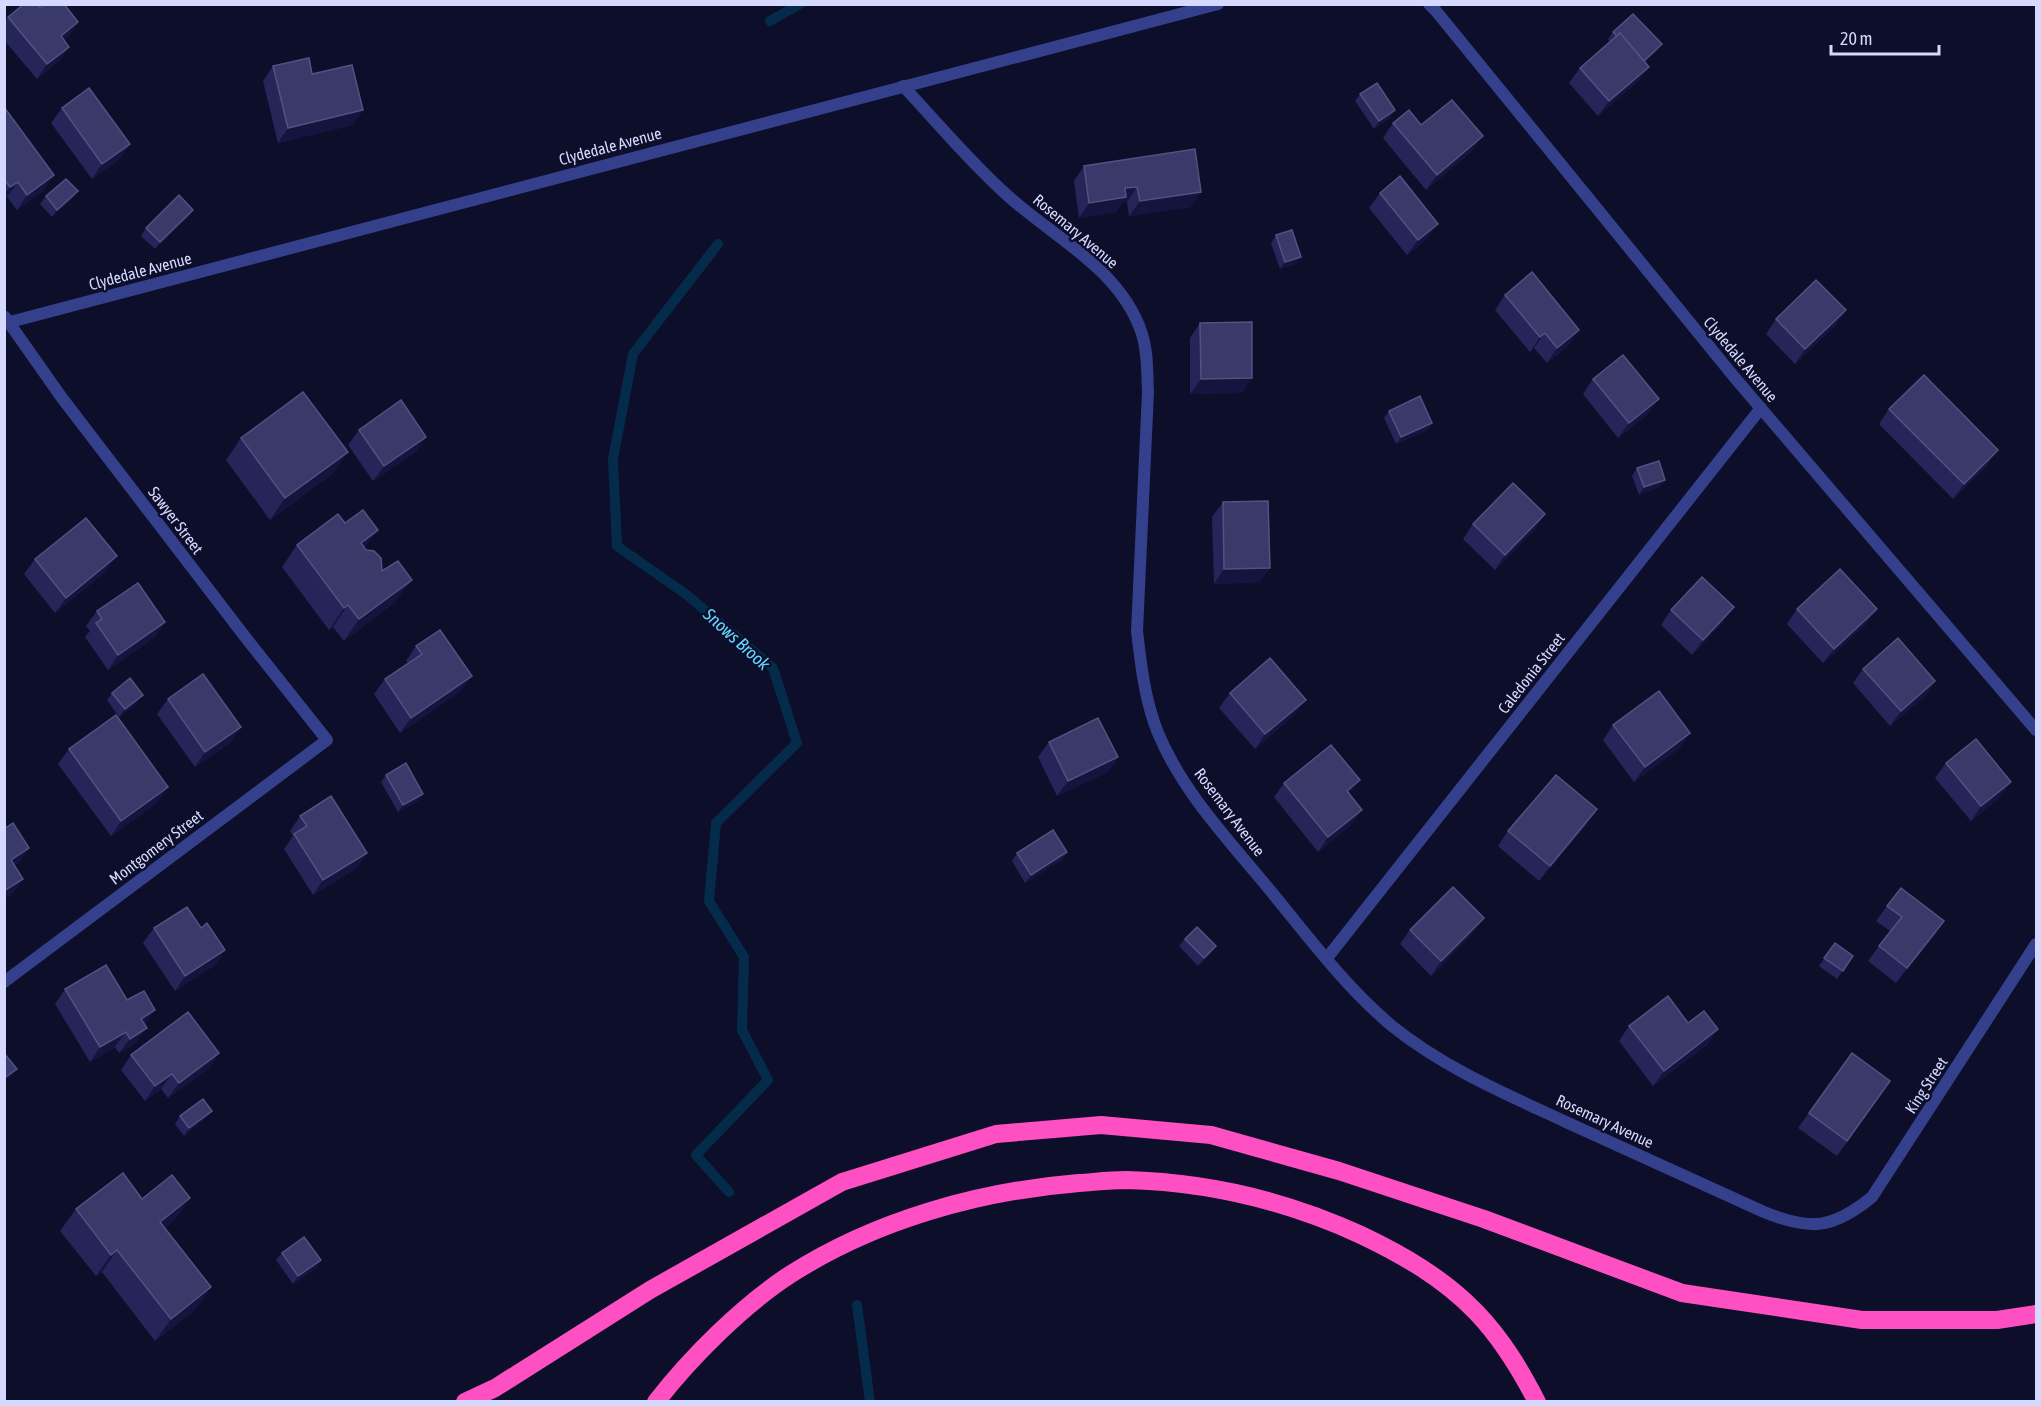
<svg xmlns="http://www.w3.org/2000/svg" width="2041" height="1406" font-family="'Asap Condensed',sans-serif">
<rect width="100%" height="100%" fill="#0d0e29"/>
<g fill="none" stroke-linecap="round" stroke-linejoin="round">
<g stroke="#052b4a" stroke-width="10">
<path d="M 770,21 L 800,4"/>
<path d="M 718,244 L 633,354 L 613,459 L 617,546 L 687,595 L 773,668 L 797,743 L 716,823 L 709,901 L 744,957 L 742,1030 L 768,1080 L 696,1155 L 729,1192"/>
<path d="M 857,1305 L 870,1402"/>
</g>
<g stroke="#34408c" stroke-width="12">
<path d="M 1429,4 L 1436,11 L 1735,378 L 2036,730"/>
<path d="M 903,86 C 937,122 970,162 1007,195 C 1054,238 1121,269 1142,334 C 1148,353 1147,373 1148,392 L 1137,631 C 1141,666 1145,701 1158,733 C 1181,788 1222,833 1259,877 C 1302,928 1341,983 1392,1026 C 1444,1068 1506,1094 1566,1122 C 1632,1152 1698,1182 1764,1212 C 1810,1231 1833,1229 1872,1197 L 2036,944"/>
<path d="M 10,322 L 1218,4"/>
<path d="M 1327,958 L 1761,408"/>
<path d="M 4,982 L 327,740 L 246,638 L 62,398 L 5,317"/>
</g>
<g stroke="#ff50c3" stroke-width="18">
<path d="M 465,1402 L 495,1388 L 650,1290 L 842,1182 L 996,1134 L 1101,1125 L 1211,1135 L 1339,1171 L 1484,1219 L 1682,1293 L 1862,1320 L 1997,1320 L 2036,1314"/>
<path d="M 656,1402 C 691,1357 743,1305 791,1274 C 876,1220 979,1191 1079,1183 C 1094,1182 1110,1180 1126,1180 C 1207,1182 1287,1201 1361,1235 C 1403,1255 1443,1278 1476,1312 C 1502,1339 1520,1369 1537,1402"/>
</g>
</g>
<g fill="#262559">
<path d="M 40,8 L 78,22 L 68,37 L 64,40 L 69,47 L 59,61 L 37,79 L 4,40 L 4,22 L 8,17 Z"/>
<path d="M 1613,32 L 1657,51 L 1645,62 L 1649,67 L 1638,81 L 1598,116 L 1569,83 L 1580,68 L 1610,42 L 1608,39 Z"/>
<path d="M 273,66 L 312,74 L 363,110 L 352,125 L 278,143 L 263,81 Z"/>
<path d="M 1360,94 L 1395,110 L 1390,118 L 1374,129 L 1355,101 Z"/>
<path d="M 4,107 L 44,190 L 17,210 L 7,197 L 4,199 Z"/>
<path d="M 62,108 L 130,144 L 120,159 L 92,179 L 51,123 Z"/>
<path d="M 1393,123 L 1421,125 L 1472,151 L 1426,190 L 1383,138 Z"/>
<path d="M 1084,166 L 1191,207 L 1129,216 L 1127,202 L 1122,202 L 1116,212 L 1079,218 L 1074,181 Z"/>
<path d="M 1380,193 L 1427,239 L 1407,255 L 1369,208 Z"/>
<path d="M 46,196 L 72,199 L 52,217 L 40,204 Z"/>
<path d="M 193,210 L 188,217 L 155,249 L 141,236 L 146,228 Z"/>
<path d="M 1276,235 L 1295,264 L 1280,269 L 1271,243 Z"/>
<path d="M 1505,295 L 1569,345 L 1547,363 L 1534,348 L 1530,352 L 1495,310 Z"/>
<path d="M 1776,319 L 1836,325 L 1795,364 L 1766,334 Z"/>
<path d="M 1200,323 L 1242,393 L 1190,394 L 1190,338 Z"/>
<path d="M 1593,379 L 1648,414 L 1618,438 L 1583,394 Z"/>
<path d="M 1889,409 L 1988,465 L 1953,499 L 1879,424 Z"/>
<path d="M 1389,411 L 1432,423 L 1427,430 L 1396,444 L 1384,418 Z"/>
<path d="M 359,430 L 426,437 L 416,452 L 373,481 L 348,445 Z"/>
<path d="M 241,438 L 348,452 L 332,474 L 270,520 L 226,460 Z"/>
<path d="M 1637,468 L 1665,480 L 1660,487 L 1639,495 L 1632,476 Z"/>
<path d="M 1223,502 L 1260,582 L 1214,584 L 1212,517 Z"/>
<path d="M 1545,514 L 1535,529 L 1495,570 L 1463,539 L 1473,524 Z"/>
<path d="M 345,523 L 365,548 L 382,571 L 396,601 L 344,641 L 333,627 L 329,630 L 282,567 L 297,545 Z"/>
<path d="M 35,559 L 106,571 L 55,613 L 24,574 Z"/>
<path d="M 1797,609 L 1866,624 L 1823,663 L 1787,624 Z"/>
<path d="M 1671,610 L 1723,622 L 1692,655 L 1661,625 Z"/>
<path d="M 97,611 L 165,622 L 155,637 L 108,670 L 85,637 L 90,631 L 86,626 Z"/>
<path d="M 416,646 L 461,691 L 400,733 L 374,694 L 385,679 L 408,663 L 406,661 Z"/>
<path d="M 1863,669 L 1935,681 L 1925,696 L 1890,726 L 1853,683 Z"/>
<path d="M 112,693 L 138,702 L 119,717 L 107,700 Z"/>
<path d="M 1230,693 L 1295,714 L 1255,749 L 1219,708 Z"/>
<path d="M 168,699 L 231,742 L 195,767 L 157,714 Z"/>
<path d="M 1613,725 L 1680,748 L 1634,782 L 1603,740 Z"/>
<path d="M 1049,742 L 1118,757 L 1108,772 L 1057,796 L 1038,757 Z"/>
<path d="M 69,749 L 158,802 L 111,836 L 58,764 Z"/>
<path d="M 1946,763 L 2001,796 L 1971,821 L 1935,778 Z"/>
<path d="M 386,775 L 418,801 L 398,812 L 381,782 Z"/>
<path d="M 1284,783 L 1350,795 L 1351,825 L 1318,852 L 1274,797 Z"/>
<path d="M 300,816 L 367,853 L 357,868 L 313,895 L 284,849 L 293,836 L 290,831 Z"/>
<path d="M 1587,824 L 1539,881 L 1498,846 L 1508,831 Z"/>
<path d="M 1067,852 L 1062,860 L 1025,883 L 1012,861 L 1017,853 Z"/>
<path d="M 1887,906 L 1944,921 L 1934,936 L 1896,983 L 1868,961 L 1890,931 L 1876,921 Z"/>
<path d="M 154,928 L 201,928 L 225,950 L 215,965 L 175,991 L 143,943 Z"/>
<path d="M 1410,930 L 1473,933 L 1431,976 L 1400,944 Z"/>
<path d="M 1185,939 L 1210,954 L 1198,966 L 1179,946 Z"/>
<path d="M 1835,943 L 1853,956 L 1837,979 L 1819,966 Z"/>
<path d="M 65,989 L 127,1000 L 145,1025 L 136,1043 L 119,1053 L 115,1047 L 90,1062 L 55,1004 Z"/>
<path d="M 1688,1023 L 1708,1044 L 1653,1086 L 1619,1041 L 1629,1026 Z"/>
<path d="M 219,1053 L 209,1068 L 168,1098 L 161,1089 L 145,1101 L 121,1070 L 131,1055 Z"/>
<path d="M 1852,1053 L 1890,1081 L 1837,1156 L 1798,1128 Z"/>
<path d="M 180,1116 L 206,1118 L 184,1136 L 175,1124 Z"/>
<path d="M 142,1199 L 175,1220 L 164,1228 L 211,1287 L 196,1309 L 155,1341 L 102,1272 L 96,1276 L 60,1231 L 76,1209 Z"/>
<path d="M 282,1253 L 321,1260 L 316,1268 L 293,1284 L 276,1260 Z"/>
</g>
<g fill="#14143e">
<path d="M 78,22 L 68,37 L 50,51 L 61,36 Z"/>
<path d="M 1662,44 L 1657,51 L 1636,70 L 1642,63 Z"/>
<path d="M 69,47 L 59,61 L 37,79 L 47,64 Z"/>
<path d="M 1649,67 L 1638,81 L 1598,116 L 1609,101 Z"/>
<path d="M 363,110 L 352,125 L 278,143 L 288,128 Z"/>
<path d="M 1395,110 L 1390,118 L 1374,129 L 1379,121 Z"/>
<path d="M 1483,136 L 1472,151 L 1426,190 L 1437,175 Z"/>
<path d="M 130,144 L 120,159 L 92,179 L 102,164 Z"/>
<path d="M 54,175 L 44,190 L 17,210 L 27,195 Z"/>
<path d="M 18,182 L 7,197 L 4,199 L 4,195 L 10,187 Z"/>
<path d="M 1137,187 L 1127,202 L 1122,202 L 1116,212 L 1079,218 L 1089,203 L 1125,188 Z"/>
<path d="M 78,191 L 72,199 L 52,217 L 57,210 Z"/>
<path d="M 1201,192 L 1191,207 L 1129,216 L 1140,201 Z"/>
<path d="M 193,210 L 188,217 L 155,249 L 160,242 Z"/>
<path d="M 1438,224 L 1427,239 L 1407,255 L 1418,240 Z"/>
<path d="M 1301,257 L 1295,264 L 1280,269 L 1285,262 Z"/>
<path d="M 1846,310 L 1836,325 L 1795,364 L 1805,349 Z"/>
<path d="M 1579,330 L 1569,345 L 1547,363 L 1557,348 Z"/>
<path d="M 1545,333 L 1534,348 L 1530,352 L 1540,337 Z"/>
<path d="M 1252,378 L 1242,393 L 1190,394 L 1201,379 Z"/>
<path d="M 1659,399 L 1648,414 L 1618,438 L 1629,423 Z"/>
<path d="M 1432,423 L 1427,430 L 1396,444 L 1401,437 Z"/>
<path d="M 426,437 L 416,452 L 373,481 L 384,466 Z"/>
<path d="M 1998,450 L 1988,465 L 1953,499 L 1964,484 Z"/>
<path d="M 348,452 L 332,474 L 270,520 L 285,498 Z"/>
<path d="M 1665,480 L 1660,487 L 1639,495 L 1644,487 Z"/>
<path d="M 1545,514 L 1535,529 L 1495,570 L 1505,555 Z"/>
<path d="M 378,530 L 362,552 L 361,543 Z"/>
<path d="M 117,556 L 106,571 L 55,613 L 66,598 Z"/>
<path d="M 1270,568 L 1260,582 L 1214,584 L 1224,569 Z"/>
<path d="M 412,580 L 396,601 L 344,641 L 359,619 Z"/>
<path d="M 348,605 L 333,627 L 329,630 L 344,608 Z"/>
<path d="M 1734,607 L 1723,622 L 1692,655 L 1703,640 Z"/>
<path d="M 1877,609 L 1866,624 L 1823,663 L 1834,649 Z"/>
<path d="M 165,622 L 155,637 L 108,670 L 118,655 Z"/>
<path d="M 472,676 L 461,691 L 400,733 L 411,718 Z"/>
<path d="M 1935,681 L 1925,696 L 1890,726 L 1901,711 Z"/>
<path d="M 143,695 L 138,702 L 119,717 L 125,709 Z"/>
<path d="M 1306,700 L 1295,714 L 1255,749 L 1265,734 Z"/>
<path d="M 241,727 L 231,742 L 195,767 L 205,752 Z"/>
<path d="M 1690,733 L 1680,748 L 1634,782 L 1645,767 Z"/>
<path d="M 1118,757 L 1108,772 L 1057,796 L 1068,781 Z"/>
<path d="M 1360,780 L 1349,795 L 1347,791 Z"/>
<path d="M 2011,782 L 2001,796 L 1971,821 L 1981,806 Z"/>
<path d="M 168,787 L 158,802 L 111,836 L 121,821 Z"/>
<path d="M 423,794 L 418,801 L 398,812 L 403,805 Z"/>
<path d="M 1597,809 L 1587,824 L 1539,881 L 1550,866 Z"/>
<path d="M 1362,810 L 1351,825 L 1318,852 L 1328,837 Z"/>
<path d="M 29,848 L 19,863 L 4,872 L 11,860 Z"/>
<path d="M 1067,852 L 1062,860 L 1025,883 L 1031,875 Z"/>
<path d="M 367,853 L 357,868 L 313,895 L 323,880 Z"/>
<path d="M 23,879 L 13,894 L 4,899 L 4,891 Z"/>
<path d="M 1484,918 L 1473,933 L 1431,976 L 1441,961 Z"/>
<path d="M 1944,921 L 1934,936 L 1896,983 L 1907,968 Z"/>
<path d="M 1216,946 L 1210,954 L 1198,966 L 1204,958 Z"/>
<path d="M 225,950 L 215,965 L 175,991 L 185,976 Z"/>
<path d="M 155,1010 L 145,1025 L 141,1019 Z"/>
<path d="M 147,1028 L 136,1043 L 119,1053 L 130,1039 Z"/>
<path d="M 1718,1029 L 1708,1044 L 1653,1086 L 1664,1071 Z"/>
<path d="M 126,1032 L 115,1047 L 90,1062 L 100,1047 Z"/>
<path d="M 219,1053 L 209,1068 L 168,1098 L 179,1083 Z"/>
<path d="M 17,1069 L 11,1077 L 4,1082 L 4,1078 Z"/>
<path d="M 172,1074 L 161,1089 L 145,1101 L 155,1086 Z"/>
<path d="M 212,1111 L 206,1118 L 184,1136 L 189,1128 Z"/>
<path d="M 190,1198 L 175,1220 L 144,1243 L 160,1222 Z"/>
<path d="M 117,1250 L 102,1272 L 96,1276 L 111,1255 Z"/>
<path d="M 321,1260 L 316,1268 L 293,1284 L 298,1276 Z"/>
<path d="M 211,1287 L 196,1309 L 155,1341 L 171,1319 Z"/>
</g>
<g fill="#39396a" stroke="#515282" stroke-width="1.5">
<path d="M 24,4 L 37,4 L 40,8 L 45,4 L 64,4 L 78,22 L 61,36 L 69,47 L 47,64 L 8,17 Z"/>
<path d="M 1633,14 L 1662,44 L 1644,61 L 1620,33 L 1617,36 L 1613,32 Z"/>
<path d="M 1620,33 L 1649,67 L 1609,101 L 1580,68 Z"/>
<path d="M 309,58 L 312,74 L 352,65 L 363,110 L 288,128 L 273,66 Z"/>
<path d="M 1377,83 L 1395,110 L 1379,121 L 1360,94 Z"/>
<path d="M 89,88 L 130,144 L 102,164 L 62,108 Z"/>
<path d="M 1452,100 L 1483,136 L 1437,175 L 1393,123 L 1409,110 L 1421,125 Z"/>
<path d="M 4,107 L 54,175 L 27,195 L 18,182 L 10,187 L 4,179 Z"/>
<path d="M 1195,149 L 1201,192 L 1140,201 L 1137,187 L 1125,188 L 1126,197 L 1089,203 L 1084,166 Z"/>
<path d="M 1400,176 L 1438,224 L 1418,240 L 1380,193 Z"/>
<path d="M 66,179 L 78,191 L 57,210 L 46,196 Z"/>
<path d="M 179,195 L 193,210 L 160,242 L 146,228 Z"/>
<path d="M 1292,230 L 1301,257 L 1285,262 L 1276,235 Z"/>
<path d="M 1532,272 L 1579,330 L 1557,348 L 1545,333 L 1540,337 L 1505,295 Z"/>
<path d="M 1816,280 L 1846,310 L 1805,349 L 1776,319 Z"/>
<path d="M 1252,322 L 1252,378 L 1201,379 L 1200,323 Z"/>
<path d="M 1623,355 L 1659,399 L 1629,423 L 1593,379 Z"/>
<path d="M 1924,375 L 1998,450 L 1964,484 L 1889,409 Z"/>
<path d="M 303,392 L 348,452 L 285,498 L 241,438 Z"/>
<path d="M 1420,396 L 1432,423 L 1401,437 L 1389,411 Z"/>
<path d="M 401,400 L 426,437 L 384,466 L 359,430 Z"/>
<path d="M 1659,461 L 1665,480 L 1644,487 L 1637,468 Z"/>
<path d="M 1513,483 L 1545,514 L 1505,555 L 1473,524 Z"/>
<path d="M 1268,501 L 1270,568 L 1224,569 L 1223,502 Z"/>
<path d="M 363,510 L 378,530 L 361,543 L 366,550 L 374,551 L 381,558 L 382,571 L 398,561 L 412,580 L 359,619 L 348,605 L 344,608 L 297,545 L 338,514 L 345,523 Z"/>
<path d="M 86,518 L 117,556 L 66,598 L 35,559 Z"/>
<path d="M 1840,569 L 1877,609 L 1834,649 L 1797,609 Z"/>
<path d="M 1702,577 L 1734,607 L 1703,640 L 1671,610 Z"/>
<path d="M 138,583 L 165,622 L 118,655 L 96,623 L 102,619 L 97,611 Z"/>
<path d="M 440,630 L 472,676 L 411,718 L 385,679 L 422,654 L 416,646 Z"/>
<path d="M 1898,638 L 1935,681 L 1901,711 L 1863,669 Z"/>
<path d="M 1270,658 L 1306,700 L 1265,734 L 1230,693 Z"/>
<path d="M 203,674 L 241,727 L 205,752 L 168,699 Z"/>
<path d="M 130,678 L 143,695 L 125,709 L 112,693 Z"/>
<path d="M 1659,691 L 1690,733 L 1645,767 L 1613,725 Z"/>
<path d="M 116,715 L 168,787 L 121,821 L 69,749 Z"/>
<path d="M 1098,718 L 1118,757 L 1068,781 L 1049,742 Z"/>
<path d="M 1976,739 L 2011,782 L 1981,806 L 1946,763 Z"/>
<path d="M 1331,745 L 1360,780 L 1347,791 L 1362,810 L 1328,837 L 1284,783 Z"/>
<path d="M 406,763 L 423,794 L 403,805 L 386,775 Z"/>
<path d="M 1556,775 L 1597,809 L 1550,866 L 1508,831 Z"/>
<path d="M 331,796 L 367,853 L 323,880 L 294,834 L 307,826 L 300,816 Z"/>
<path d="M 13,823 L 29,848 L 11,860 L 23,879 L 4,891 L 4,829 Z"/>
<path d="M 1053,830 L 1067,852 L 1031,875 L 1017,853 Z"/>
<path d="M 1453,887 L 1484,918 L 1441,961 L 1410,930 Z"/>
<path d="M 1901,888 L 1944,921 L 1907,968 L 1879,946 L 1902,917 L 1887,906 Z"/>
<path d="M 187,907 L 201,928 L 207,923 L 225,950 L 185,976 L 154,928 Z"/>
<path d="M 1197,927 L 1216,946 L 1204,958 L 1185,939 Z"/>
<path d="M 1835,943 L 1853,956 L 1843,971 L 1824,958 Z"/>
<path d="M 106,965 L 127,1000 L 144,991 L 155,1010 L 141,1019 L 147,1028 L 130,1039 L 126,1032 L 100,1047 L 65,989 Z"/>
<path d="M 1668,996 L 1688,1023 L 1704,1011 L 1718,1029 L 1664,1071 L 1629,1026 Z"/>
<path d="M 188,1012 L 219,1053 L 179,1083 L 172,1074 L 155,1086 L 131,1055 Z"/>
<path d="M 4,1053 L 17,1069 L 4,1078 Z"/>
<path d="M 1852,1053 L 1890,1081 L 1847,1141 L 1809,1113 Z"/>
<path d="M 203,1099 L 212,1111 L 189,1128 L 180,1116 Z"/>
<path d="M 123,1173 L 142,1199 L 172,1175 L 190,1198 L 160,1222 L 211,1287 L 171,1319 L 117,1250 L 111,1255 L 76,1209 Z"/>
<path d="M 304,1237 L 321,1260 L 298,1276 L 282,1253 Z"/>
</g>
<g text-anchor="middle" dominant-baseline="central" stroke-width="5" stroke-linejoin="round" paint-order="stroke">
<g font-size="16" fill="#d5d8ff" stroke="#0d0e29">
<text transform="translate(610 146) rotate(-15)">Clydedale Avenue</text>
<text transform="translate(1076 231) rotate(40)">Rosemary Avenue</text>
<text transform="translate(140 271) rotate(-15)">Clydedale Avenue</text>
<text transform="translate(1741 359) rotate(50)">Clydedale Avenue</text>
<text transform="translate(176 520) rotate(53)">Sawyer Street</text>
<text transform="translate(1531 673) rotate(-52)">Caledonia Street</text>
<text transform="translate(1230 812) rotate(53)">Rosemary Avenue</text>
<text transform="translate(156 847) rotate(-37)">Montgomery Street</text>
<text transform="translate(1926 1085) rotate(-57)">King Street</text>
<text transform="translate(1605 1121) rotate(25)">Rosemary Avenue</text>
</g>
<g font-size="18" font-style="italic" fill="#63d3ff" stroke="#0d0e29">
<text transform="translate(737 639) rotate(42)">Snows Brook</text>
</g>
</g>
<rect width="2041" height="1406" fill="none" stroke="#d5d8ff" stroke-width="12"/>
<path d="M1831 45v9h108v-9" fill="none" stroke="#d5d8ff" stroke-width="3"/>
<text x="1840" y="45" font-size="18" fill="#d5d8ff" stroke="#0d0e29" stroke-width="4.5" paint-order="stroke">20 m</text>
</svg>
